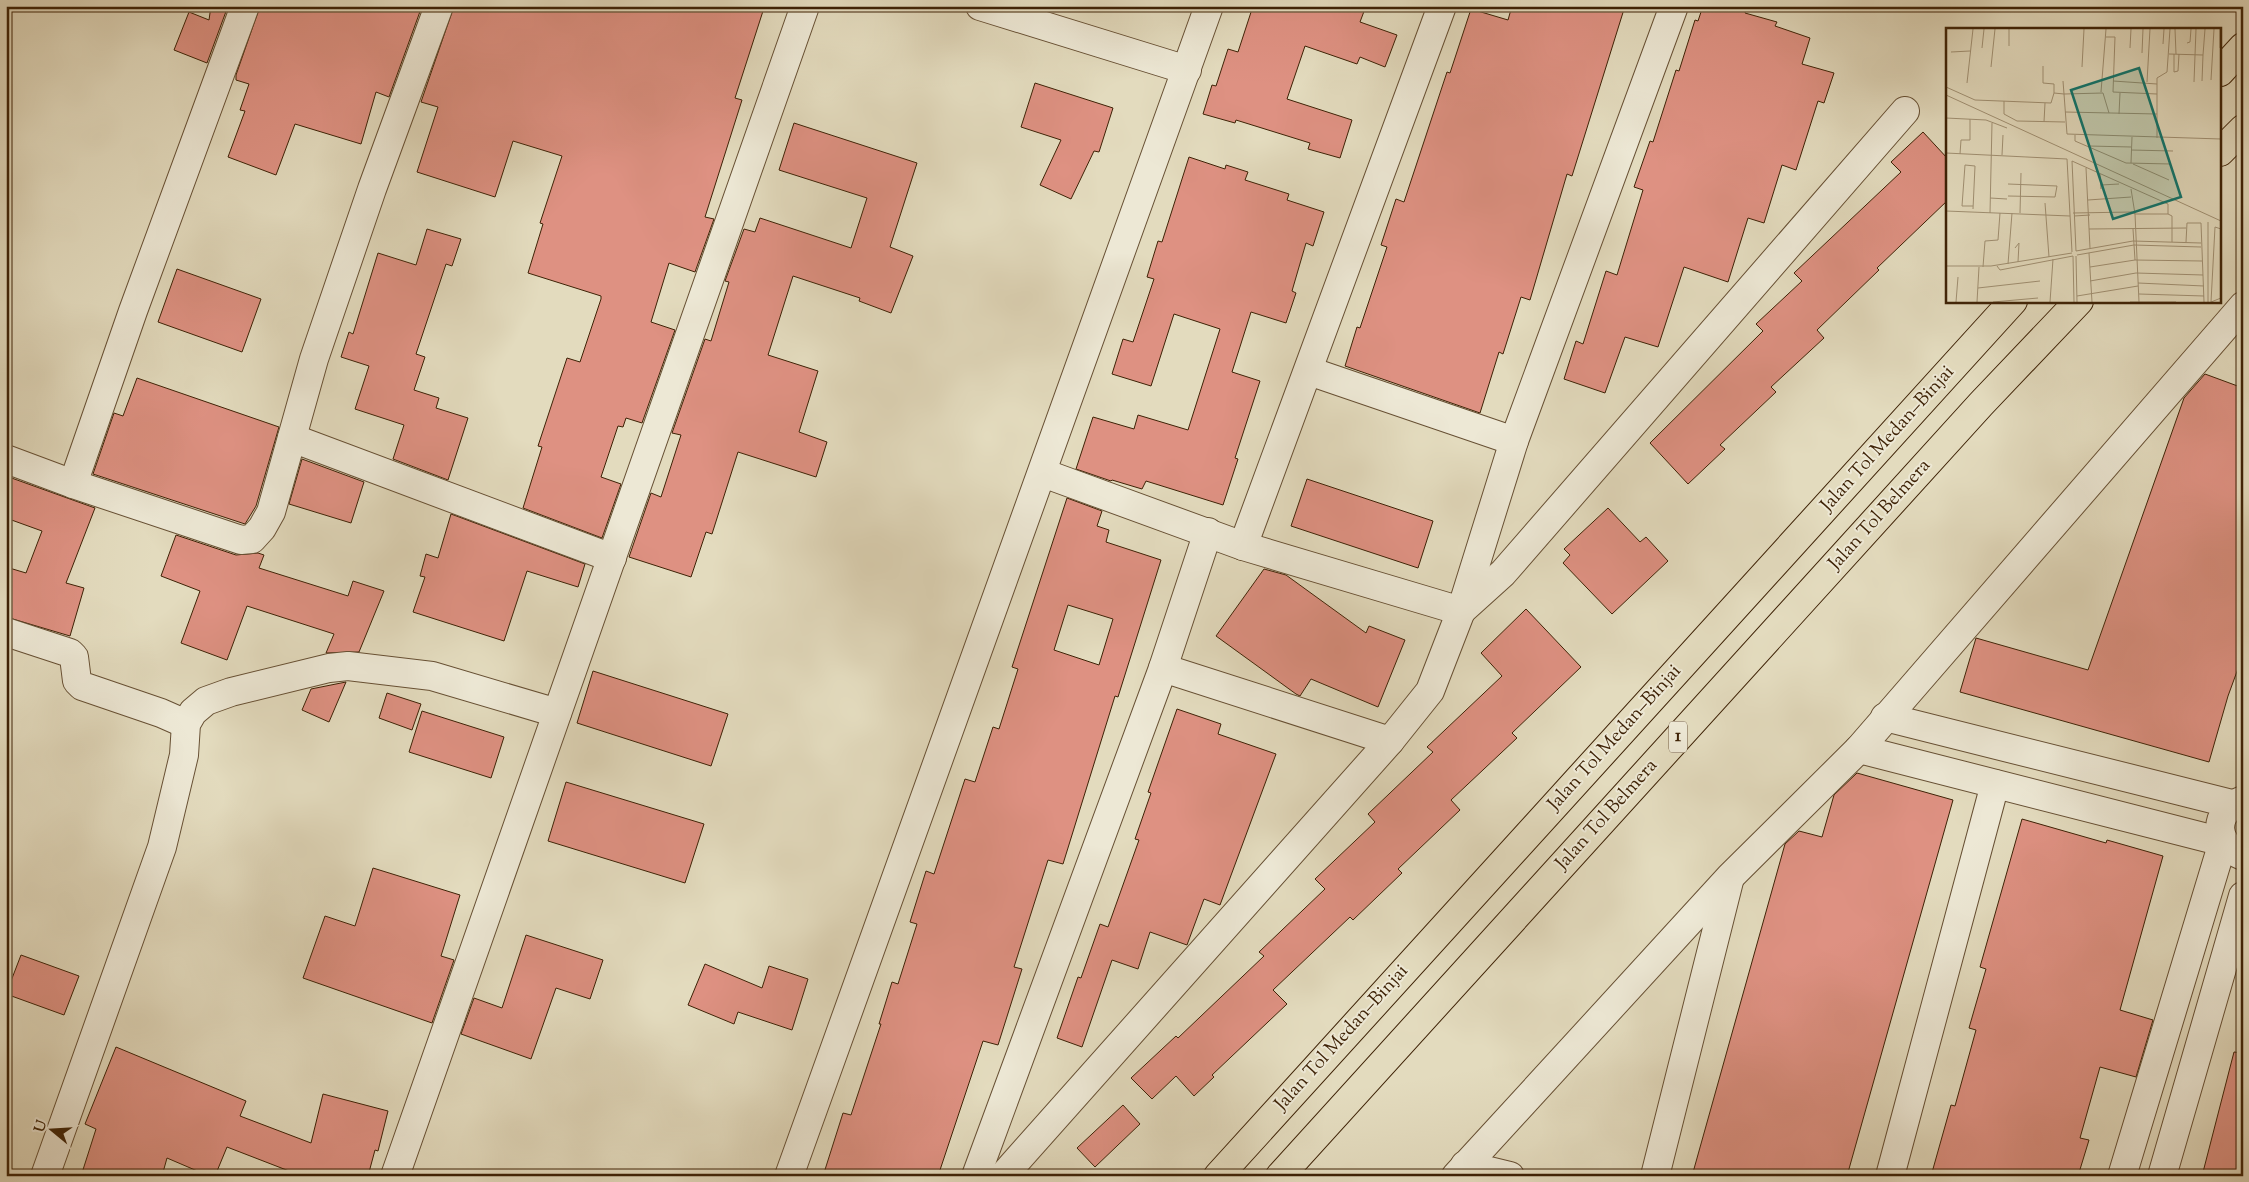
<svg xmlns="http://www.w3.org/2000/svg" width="2249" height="1182" font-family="'Sorts Mill Goudy',serif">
<rect width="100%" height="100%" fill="#e3dbbe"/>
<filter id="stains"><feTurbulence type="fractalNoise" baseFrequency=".004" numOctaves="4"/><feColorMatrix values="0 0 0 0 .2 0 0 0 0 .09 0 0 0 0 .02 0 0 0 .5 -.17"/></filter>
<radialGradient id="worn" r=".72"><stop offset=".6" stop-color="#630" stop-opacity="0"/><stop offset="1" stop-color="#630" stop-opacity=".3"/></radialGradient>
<g fill="#de9182" stroke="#3e2206" fill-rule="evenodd">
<path d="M 211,6 L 228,6 L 207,63 L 174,50 L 189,12 L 209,20 Z"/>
<path d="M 260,6 L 422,6 L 389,97 L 376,92 L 361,144 L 295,124 L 276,175 L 228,157 L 245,111 L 240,110 L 249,84 L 236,80 L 236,75 Z"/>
<path d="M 454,6 L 749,6 L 763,11 L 735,98 L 742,100 L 705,217 L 714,219 L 695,272 L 669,263 L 651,322 L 675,330 L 642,423 L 626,418 L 623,427 L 618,426 L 601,477 L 621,484 L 602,538 L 523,508 L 542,447 L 538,446 L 567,358 L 580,362 L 601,299 L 601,296 L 528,273 L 543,224 L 540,223 L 562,156 L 513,141 L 495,197 L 417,172 L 438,107 L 421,102 Z"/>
<path d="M 1253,6 L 1366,6 L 1360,22 L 1397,35 L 1385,67 L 1360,57 L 1357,64 L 1305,46 L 1287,99 L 1352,120 L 1340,158 L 1308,149 L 1310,143 L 1236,120 L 1235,123 L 1203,114 L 1212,85 L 1216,86 L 1228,49 L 1238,52 Z"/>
<path d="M 1512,6 L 1625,6 L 1572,176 L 1567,174 L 1530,300 L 1521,297 L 1503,354 L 1499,352 L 1480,413 L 1345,366 L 1357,327 L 1360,328 L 1387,247 L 1381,245 L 1396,199 L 1404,202 L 1447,72 L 1450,73 L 1471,9 L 1508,20 Z"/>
<path d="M 1703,6 L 1747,6 L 1745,13 L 1777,22 L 1775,26 L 1810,38 L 1802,64 L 1834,73 L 1824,103 L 1818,101 L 1796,170 L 1782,165 L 1764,223 L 1748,218 L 1728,282 L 1684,267 L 1658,347 L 1625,337 L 1605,393 L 1564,379 L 1576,341 L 1583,344 L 1606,271 L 1617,275 L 1643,190 L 1634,187 L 1650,141 L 1653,142 L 1676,70 L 1679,71 L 1695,20 L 1698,21 Z"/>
<path d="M 1035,83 L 1113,108 L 1099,152 L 1094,151 L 1071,199 L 1040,185 L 1061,140 L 1021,127 Z"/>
<path d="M 794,123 L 917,163 L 890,247 L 913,256 L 891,313 L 859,301 L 860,298 L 793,276 L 768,355 L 818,371 L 799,432 L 827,442 L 816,477 L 738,452 L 712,534 L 706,532 L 691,577 L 629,557 L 651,493 L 661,497 L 681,435 L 672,433 L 705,339 L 711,341 L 729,282 L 725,281 L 744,229 L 755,232 L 760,218 L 851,248 L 867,198 L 779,170 Z"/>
<path d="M 1923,132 L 1948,159 L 1948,200 L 1877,268 L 1879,270 L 1817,330 L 1824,338 L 1771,387 L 1776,392 L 1720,445 L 1725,449 L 1688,484 L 1650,443 L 1763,331 L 1756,324 L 1802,281 L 1794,273 L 1901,172 L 1891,162 Z"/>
<path d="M 1189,157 L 1225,169 L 1226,165 L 1248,172 L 1245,180 L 1289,194 L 1287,200 L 1324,212 L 1313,246 L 1306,243 L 1292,291 L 1296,293 L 1286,323 L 1251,312 L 1232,372 L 1260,381 L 1235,458 L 1238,459 L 1223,505 L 1146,481 L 1142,489 L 1112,480 L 1111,481 L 1076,469 L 1093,417 L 1134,429 L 1138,415 L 1188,430 L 1220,329 L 1174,314 L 1151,386 L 1112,374 L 1123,339 L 1133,342 L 1154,279 L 1147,277 L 1158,241 L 1162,242 Z"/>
<path d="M 427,229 L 461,239 L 452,266 L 446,264 L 416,354 L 425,357 L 414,390 L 439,398 L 436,408 L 468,418 L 448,480 L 393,459 L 404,425 L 355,409 L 369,366 L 341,357 L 349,332 L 353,334 L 378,253 L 416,265 Z"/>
<path d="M 177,269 L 261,299 L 242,352 L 158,322 Z"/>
<path d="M 2205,374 L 2243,388 L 2243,655 L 2228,696 L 2209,762 L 1960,692 L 1976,638 L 2088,670 L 2184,398 Z"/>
<path d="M 137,378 L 279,427 L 256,506 L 245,524 L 93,474 L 114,413 L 123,416 Z"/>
<path d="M 302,459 L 364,482 L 351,523 L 289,504 Z"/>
<path d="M 6,476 L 95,508 L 66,583 L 84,588 L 70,636 L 6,617 L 6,567 L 26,573 L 42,531 L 6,518 Z"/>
<path d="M 1307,479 L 1433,521 L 1418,568 L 1291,526 Z"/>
<path d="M 1067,498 L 1102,511 L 1097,526 L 1109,530 L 1106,542 L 1161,560 L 1118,697 L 1115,696 L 1063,864 L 1048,860 L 1014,967 L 1022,969 L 998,1045 L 983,1041 L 938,1176 L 823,1176 L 843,1113 L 851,1115 L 881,1024 L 879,1024 L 892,982 L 898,984 L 917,924 L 910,922 L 926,871 L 934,874 L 965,779 L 975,782 L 993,727 L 999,729 L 1018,669 L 1012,667 ZM 1068,605 L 1113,619 L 1099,665 L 1054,650 Z"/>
<path d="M 1608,508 L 1640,542 L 1646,537 L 1668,561 L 1612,614 L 1563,563 L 1570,555 L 1564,549 Z"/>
<path d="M 451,514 L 585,564 L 578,587 L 527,571 L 504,641 L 413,612 L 425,577 L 420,576 L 426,554 L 438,558 Z"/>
<path d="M 176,535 L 236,555 L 258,553 L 264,555 L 259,568 L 348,596 L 353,581 L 384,591 L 359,652 L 326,653 L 334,634 L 247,606 L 227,660 L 181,643 L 200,591 L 161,576 Z"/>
<path d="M 1264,569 L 1286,575 L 1366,633 L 1369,626 L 1405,640 L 1378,707 L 1311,679 L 1300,696 L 1296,694 L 1216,636 Z"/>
<path d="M 1526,609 L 1581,667 L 1512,733 L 1517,738 L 1451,800 L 1460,810 L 1398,869 L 1402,873 L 1353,920 L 1350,917 L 1273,990 L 1287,1004 L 1212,1075 L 1214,1077 L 1194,1096 L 1176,1076 L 1152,1099 L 1131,1078 L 1176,1036 L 1178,1038 L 1264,956 L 1259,952 L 1325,889 L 1315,879 L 1375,822 L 1368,814 L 1433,752 L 1427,747 L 1502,676 L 1481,653 Z"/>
<path d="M 593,671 L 728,714 L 711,766 L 577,723 Z"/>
<path d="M 346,682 L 329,722 L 302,710 L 311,689 Z"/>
<path d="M 387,693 L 421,704 L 412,730 L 379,718 Z"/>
<path d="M 1177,709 L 1221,724 L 1218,734 L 1276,754 L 1220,905 L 1204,899 L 1187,945 L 1150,932 L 1138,969 L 1112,960 L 1082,1047 L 1057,1038 L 1078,977 L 1081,978 L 1100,924 L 1108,927 L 1139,840 L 1135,839 L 1151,793 L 1148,792 Z"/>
<path d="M 422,711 L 504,737 L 491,778 L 409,752 Z"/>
<path d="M 1857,773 L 1953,800 L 1847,1176 L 1692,1176 L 1785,844 L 1799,831 L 1822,837 L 1834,795 Z"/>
<path d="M 566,782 L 704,824 L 685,883 L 548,841 Z"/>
<path d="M 2022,819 L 2106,843 L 2107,840 L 2163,856 L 2120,1010 L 2153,1020 L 2136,1077 L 2100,1067 L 2080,1138 L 2089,1140 L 2078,1176 L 1931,1176 L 1951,1105 L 1955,1106 L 1976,1030 L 1969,1028 L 1986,969 L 1980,967 Z"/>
<path d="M 373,868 L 460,895 L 441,956 L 454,960 L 432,1023 L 303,978 L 325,916 L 355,926 Z"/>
<path d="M 526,935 L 603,960 L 590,999 L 556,988 L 531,1059 L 461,1034 L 474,998 L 502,1008 Z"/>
<path d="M 21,955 L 79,976 L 64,1015 L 6,994 Z"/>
<path d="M 705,964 L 762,988 L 769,966 L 808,979 L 792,1030 L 738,1012 L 734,1024 L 688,1005 Z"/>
<path d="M 116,1047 L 246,1101 L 240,1116 L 311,1143 L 323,1094 L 388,1111 L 378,1151 L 375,1150 L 368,1176 L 302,1176 L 227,1147 L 215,1176 L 209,1176 L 167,1158 L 162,1176 L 81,1176 L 96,1129 L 85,1124 Z"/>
<path d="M 2234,1052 L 2243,1053 L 2243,1176 L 2202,1176 Z"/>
<path d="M 1123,1105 L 1140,1124 L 1095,1167 L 1077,1148 Z"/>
</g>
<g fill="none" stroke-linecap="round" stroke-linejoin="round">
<defs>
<g id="minor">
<path d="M 980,6 L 1187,70"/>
<path d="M 1309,371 L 1514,441"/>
<path d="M 292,438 L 612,558"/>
<path d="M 6,459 L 73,484 L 241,540 L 252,539 L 262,528 L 271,512 L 314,359 L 372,189 L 439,6"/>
<path d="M 1043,473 L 1243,546 L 1461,611"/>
<path d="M 73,484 L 133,311 L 245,6"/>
<path d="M 1243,546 L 1442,6"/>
<path d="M 1462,610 L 1503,573 L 1905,111"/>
<path d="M 6,632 L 70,653 L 74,657 L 77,681 L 82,686 L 161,713 L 186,724"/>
<path d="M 1163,668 L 1390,741"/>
<path d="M 1885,717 L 2232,804"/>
<path d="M 1859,749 L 2223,842"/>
<path d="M 2243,800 C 2212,812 2213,844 2243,856"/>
<path d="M 1465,1165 L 1510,1176"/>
<path d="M 45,1176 L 162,847 L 184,755 L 186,724 L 193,712 L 206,701 L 231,692 L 329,668 L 348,666 L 432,676 L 557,713"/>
<path d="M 395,1176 L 805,6"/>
<path d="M 789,1176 L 1209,6"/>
<path d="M 976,1176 L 1163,668 L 1208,532"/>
<path d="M 1003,1176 L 1390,741 L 1430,691 L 1461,611 L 1514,441 L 1674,6"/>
<path d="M 1456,1176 L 1730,877 L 1859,749 L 2243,306"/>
<path d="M 1655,1176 L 1729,881"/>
<path d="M 1890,1176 L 1995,784"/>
<path d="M 2122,1176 L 2223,842"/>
<path d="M 2162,1176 L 2243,896"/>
</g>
<g id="highway">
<path d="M 2220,72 L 2243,47"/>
<path d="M 2220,152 L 2243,129"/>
<path d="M 1218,1176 L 2013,301"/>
<path d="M 1280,1176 L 1981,404 L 2079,301"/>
</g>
</defs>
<use href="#minor" stroke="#675034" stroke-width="30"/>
<use href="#highway" stroke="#3e2206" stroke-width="30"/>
<use href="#minor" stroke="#ede8d5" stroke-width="28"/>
<use href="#highway" stroke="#e3dbbe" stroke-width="28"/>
</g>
<g text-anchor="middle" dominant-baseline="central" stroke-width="4" stroke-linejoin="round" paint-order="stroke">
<rect fill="#ede8d5" stroke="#725d44" stroke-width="1" x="1669" y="721.5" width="18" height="31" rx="4"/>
<g font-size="18" font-weight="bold" fill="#3e2206">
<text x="1678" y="737">1</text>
</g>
<g font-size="19" fill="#3e2206" stroke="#ede8d5">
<text transform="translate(1888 439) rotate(-48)">Jalan Tol Medan–Binjai</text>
<text transform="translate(1880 515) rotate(-48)">Jalan Tol Belmera</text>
<text transform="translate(1615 738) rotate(-48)">Jalan Tol Medan–Binjai</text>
<text transform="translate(1607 815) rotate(-48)">Jalan Tol Belmera</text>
<text transform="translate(1342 1038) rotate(-48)">Jalan Tol Medan–Binjai</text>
</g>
</g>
<g transform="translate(1946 28)">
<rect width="275" height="275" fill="#e3dbbe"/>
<path fill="none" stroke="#a19174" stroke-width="1" d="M 229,1 L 230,26M 160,9 L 169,9 L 167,64 L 211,66M 241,15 L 244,14 L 245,1M 217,16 L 218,1M 63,18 L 63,1M 36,20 L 38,1M 184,20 L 185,1M 274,20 L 274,1M 5,24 L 24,23M 196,25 L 197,1M 223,26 L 257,27 L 259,1M 228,26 L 228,44 L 232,43 L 233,26M 97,38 L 97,55 L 108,56 L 108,65M 45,39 L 49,1M 136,39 L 138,1M 265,52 L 268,1M 117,53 L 118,66 L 157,65 L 163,85M 167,53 L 211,56M 256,53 L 257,27M 201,54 L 204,1M 248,54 L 250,1M 21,55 L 27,1M 0,59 L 29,72 L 105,75 L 108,65 L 118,66 L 121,106 L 275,111M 155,64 L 160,1M 0,67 L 275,193M 58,73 L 58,86 L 71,93 L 119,94M 119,84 L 211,86M 173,86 L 174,65M 0,90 L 40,92 L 61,100M 98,94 L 99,75M 129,107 L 129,113 L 180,135 L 225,136M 211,110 L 211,50 L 221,44 L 224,1M 143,118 L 185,119M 185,122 L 227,123M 0,125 L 121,131 L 126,224M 14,126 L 15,112 L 24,112 L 24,91M 56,127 L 57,107M 185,135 L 186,109M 187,136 L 223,152M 140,140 L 144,220M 154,146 L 155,161M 62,156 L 111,158 L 109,169 L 62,168M 155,157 L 173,156M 44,170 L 61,171M 142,172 L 185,169M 99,175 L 103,229M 27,181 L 29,138 L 19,137 L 16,178 L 27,178M 0,183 L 124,188M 44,185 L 46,95M 74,185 L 75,145M 127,185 L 186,184 L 189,186 L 185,161M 189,186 L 193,274M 189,186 L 222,186M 128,188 L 144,187M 143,201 L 240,200M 187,201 L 189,232M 275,201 L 269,199 L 265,274 L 275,270M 240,214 L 241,195 L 255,195 L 258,274M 69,220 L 73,215 L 72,234M 130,223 L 126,133 L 222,176 L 222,186 L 226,188 L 226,214M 130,223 L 187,213 L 255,215M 143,225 L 146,274M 131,227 L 188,217 L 255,219M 127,228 L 128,274M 130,228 L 131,274M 62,236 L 66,185M 0,238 L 45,238 L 126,225M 51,238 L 54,242 L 127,228M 37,239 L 39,213 L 52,212 L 54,185M 144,239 L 189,232 L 256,233M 144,253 L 190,245 L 257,247M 192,255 L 258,258M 32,260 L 94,253M 193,266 L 258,268M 131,268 L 192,258M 10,274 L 12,249M 31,274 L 33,239M 47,274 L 92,270M 104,274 L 107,231M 184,274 L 230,274M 262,274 L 262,194"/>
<path fill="#0f766e" fill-opacity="0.15" stroke="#0f766e" stroke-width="2.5" d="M 193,40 L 235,169 L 167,191 L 125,62 Z"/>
<rect width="275" height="275" fill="none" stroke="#3e2206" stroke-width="2.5"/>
</g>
<rect width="2249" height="1182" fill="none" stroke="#e3dbbe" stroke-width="25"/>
<rect x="8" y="8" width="2234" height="1167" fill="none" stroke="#3e2206" stroke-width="2.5"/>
<rect x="12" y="12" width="2224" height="1157" fill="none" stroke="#3e2206"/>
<g transform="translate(52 1130) rotate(288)" stroke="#ede8d5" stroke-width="4" paint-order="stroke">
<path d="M0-4L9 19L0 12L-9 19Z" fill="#3e2206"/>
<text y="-8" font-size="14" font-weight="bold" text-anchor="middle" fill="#3e2206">U</text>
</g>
<rect width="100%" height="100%" filter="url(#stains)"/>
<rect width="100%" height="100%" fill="url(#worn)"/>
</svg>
